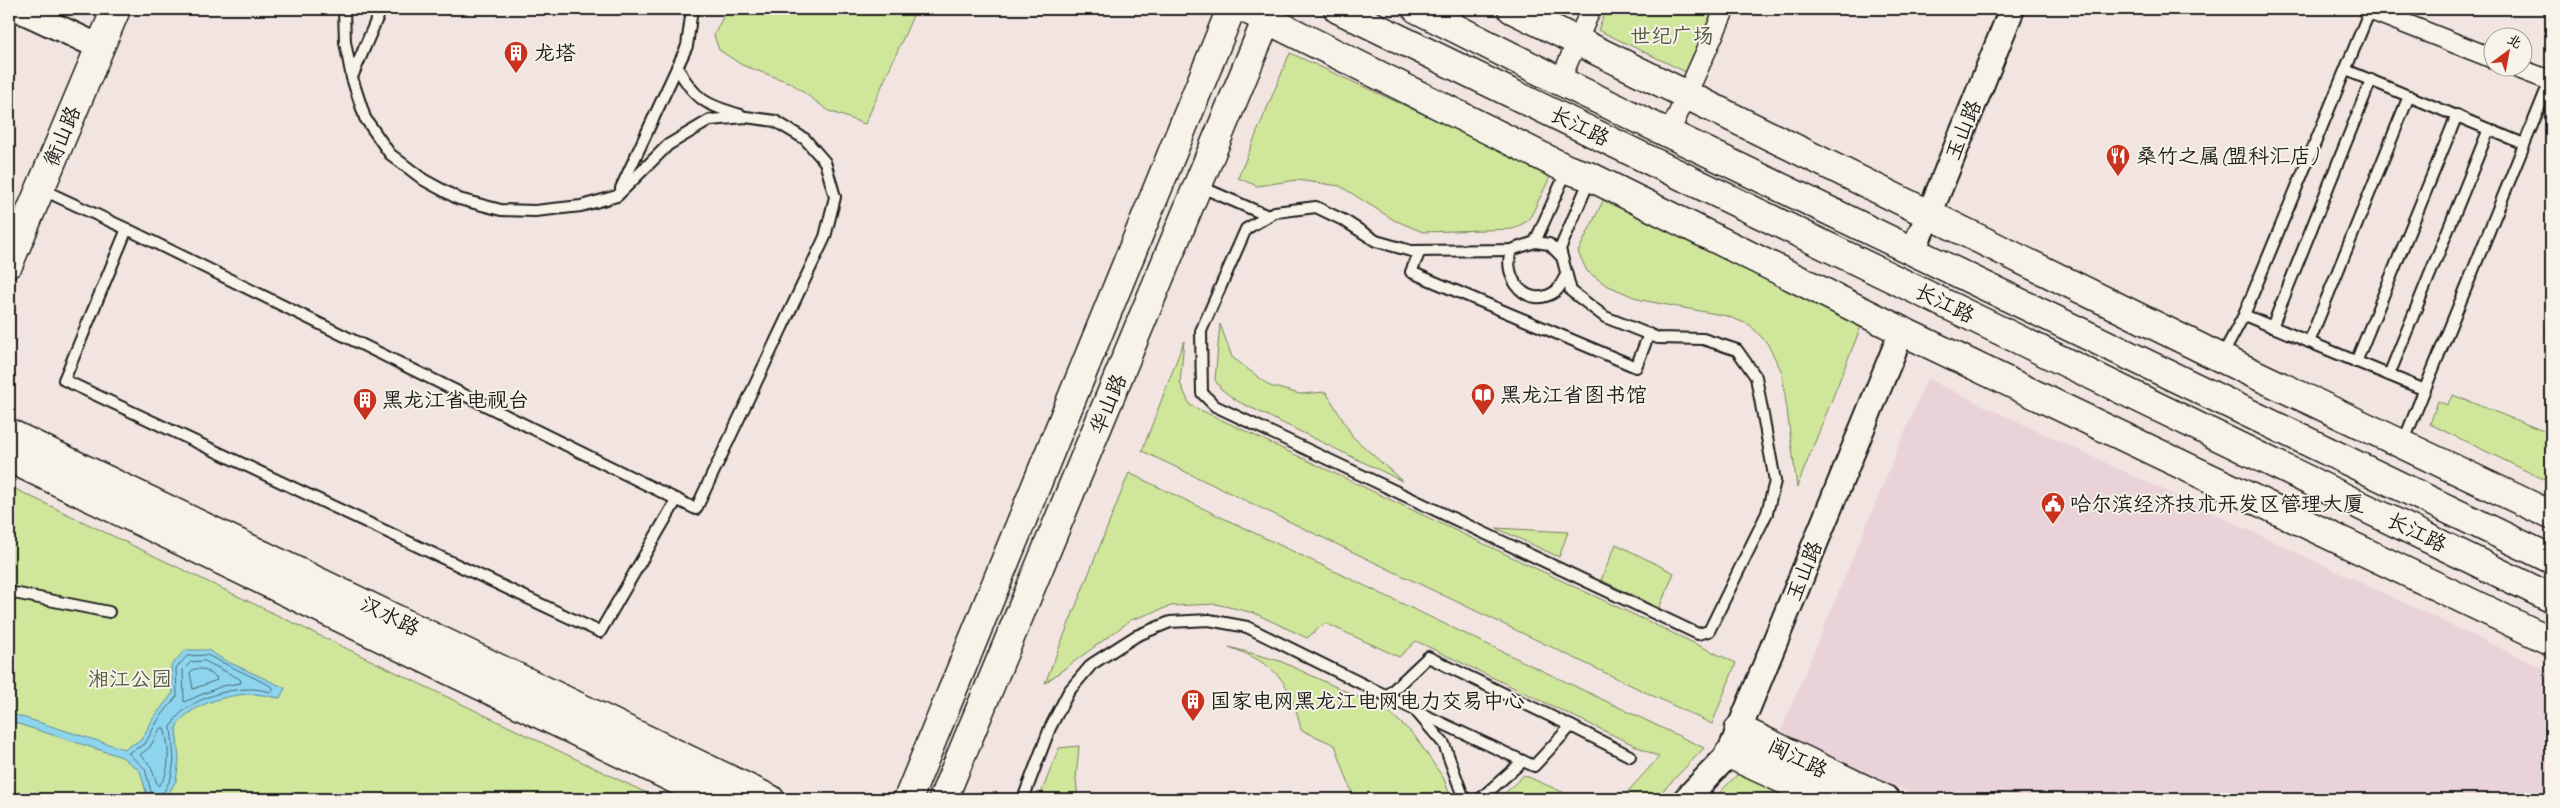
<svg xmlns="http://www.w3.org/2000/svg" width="2560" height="808" font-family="Caveat,'LXGW WenKai TC',sans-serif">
<rect width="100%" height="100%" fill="#f1e4e1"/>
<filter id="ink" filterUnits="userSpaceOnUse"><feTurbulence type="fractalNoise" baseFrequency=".02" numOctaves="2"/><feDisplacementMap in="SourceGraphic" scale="10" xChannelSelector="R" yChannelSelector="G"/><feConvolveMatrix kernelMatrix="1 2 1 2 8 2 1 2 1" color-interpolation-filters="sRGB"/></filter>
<g filter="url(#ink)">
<path fill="#ead2d9" d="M 1927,379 L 2551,672 L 2551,799 L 1925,799 L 1780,733 Z"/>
<g fill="#cfe69b" stroke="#76815c">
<path d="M 727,9 L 916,9 L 865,124 L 829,111 L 791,83 L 742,65 L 719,50 L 714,35 Z"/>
<path d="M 1606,9 L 1713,9 L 1688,73 L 1598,30 Z"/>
<path d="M 1290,53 L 1552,173 L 1529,220 L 1513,229 L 1423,232 L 1394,220 L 1340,186 L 1297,180 L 1257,186 L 1238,178 Z"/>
<path d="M 1604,199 L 1864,319 L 1797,487 L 1782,372 L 1767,343 L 1750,325 L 1727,316 L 1641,300 L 1606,285 L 1587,271 L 1578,252 Z"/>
<path d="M 1220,324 L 1232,357 L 1270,386 L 1300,394 L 1326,392 L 1353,437 L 1402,481 L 1237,401 L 1221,389 L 1215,380 Z"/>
<path d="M 1184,341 L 1180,383 L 1190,405 L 1736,663 L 1712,724 L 1142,451 Z"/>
<path d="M 2453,395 L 2551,434 L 2551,483 L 2430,424 L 2438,401 L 2447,405 Z"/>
<path d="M 1129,473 L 1704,748 L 1655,799 L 1621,799 L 1659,757 L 1416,641 L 1399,657 L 1325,623 L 1307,638 L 1254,613 L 1216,604 L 1171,606 L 1131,620 L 1045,683 Z"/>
<path d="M 9,486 L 659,799 L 9,799 Z"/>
<path d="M 1496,528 L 1568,532 L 1559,557 Z"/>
<path d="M 1616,544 L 1674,573 L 1659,608 L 1601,580 Z"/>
<path d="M 1229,647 L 1280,661 L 1388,711 L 1414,735 L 1444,779 L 1451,799 L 1354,799 L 1335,745 L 1301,730 C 1291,681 1276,664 1229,647 Z"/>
<path d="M 1079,746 L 1076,779 L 1078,799 L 1039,799 L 1059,748 Z"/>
<path d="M 1741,771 L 1802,799 L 1713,799 Z"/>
<path d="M 1524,775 L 1578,799 L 1499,799 Z"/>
</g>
<path fill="#8dd5ee" stroke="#608b9a" d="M 185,650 L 208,650 L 224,660 L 285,688 L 280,698 C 271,697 261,694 252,694 C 229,694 186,705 176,728 L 179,760 L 176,781 L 165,799 L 148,799 L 140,771 L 122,757 L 9,721 L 9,713 L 124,749 L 141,740 L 154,717 L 173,693 L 171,666 Z"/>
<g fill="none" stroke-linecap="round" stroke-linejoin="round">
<g stroke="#496670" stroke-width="1">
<path d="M 205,661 L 240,679 L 241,683 L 222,686 L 184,702 L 183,670 L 191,662 Z"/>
<path d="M 194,669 L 203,669 L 216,677 L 217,680 L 193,689 L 190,673 Z"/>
<path d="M 164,728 C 169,743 172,775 158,786 L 150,765 L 140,755 L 150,747 L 160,729 Z"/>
<path d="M 153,799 L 145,769 L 128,753 L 145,744 L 158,720 L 177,696 L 176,668 L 187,656 L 207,655 L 273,687 L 272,692 C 265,691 259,689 252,689 C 226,688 182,701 171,727 L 174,760 L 171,778 L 160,799"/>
</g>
<defs>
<g id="service">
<path d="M 677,67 C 695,100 706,105 741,115"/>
<path d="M 2346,70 L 2524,144"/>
<path d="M 352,77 L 381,9"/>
<path d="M 1567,170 L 1535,242 L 1511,250 L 1411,251 L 1376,241 L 1345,221 L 1316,207 L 1275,212 L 1246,229 L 1201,331 L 1202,393 L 1215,406 L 1698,634 L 1709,631 L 1767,513 L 1775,481 L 1756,377 L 1737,350 L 1703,339 L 1658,338 L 1605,317 L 1571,291 L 1560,249 L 1590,179"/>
<path d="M 1199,186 L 1268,216"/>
<path d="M 621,188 L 687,46 L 692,9"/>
<path d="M 41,189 L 127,229 L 696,509 L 825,237 L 835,197 L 825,162 L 805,139 L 775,121 L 746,117 L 710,120 L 668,145 L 617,196 L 581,206 L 535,211 L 501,210 L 459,199 L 424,180 L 390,154 L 365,118 L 352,78 L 345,42 L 344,9"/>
<path d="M 127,229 L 64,380 L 600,632 L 677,499"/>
<path d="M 1535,242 L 1549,244 L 1561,256"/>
<path d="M 1511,250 C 1502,279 1528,311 1556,291 C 1560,288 1563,280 1566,275"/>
<path d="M 1420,251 L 1411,272 L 1636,367 L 1649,334"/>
<path d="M 2244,315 L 2425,390"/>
<path d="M 2272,327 L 2371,80"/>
<path d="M 2309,342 L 2409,96"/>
<path d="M 2221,358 L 2244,315 L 2370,10"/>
<path d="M 2356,362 L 2457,115"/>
<path d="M 2389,375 L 2489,129"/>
<path d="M 2403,443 L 2550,81"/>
<path d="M 9,592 L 109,612"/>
<path d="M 1387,696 L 1428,657 L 1571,726"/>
<path d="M 1420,713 L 1523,761 L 1480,799"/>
<path d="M 1523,761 L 1534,766 L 1571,726 L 1630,756"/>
<path d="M 1023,799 L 1050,728 L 1069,691 L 1092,664 L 1136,636 L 1170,622 L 1209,620 L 1247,627 L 1415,710 L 1444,744 L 1464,799"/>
</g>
<g id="minor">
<path d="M 2368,9 L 2492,58"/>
<path d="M 2517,68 L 2551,81"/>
<path d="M 1560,81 L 1591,9"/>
<path d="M 1669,134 L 1725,9"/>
</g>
<g id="tertiary">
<path d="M 18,9 L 100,47"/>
<path d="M 1912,251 L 1929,215 L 2012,9"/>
<path d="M 1686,799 L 1729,754 L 1902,331"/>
</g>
<g id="secondary">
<path d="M 9,263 L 116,9"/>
<path d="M 9,433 L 770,799"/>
<path d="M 9,458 L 716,799"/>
<path d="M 1739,729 L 1885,799"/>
<path d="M 1729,754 L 1826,799"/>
<path d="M 908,799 L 1231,9"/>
<path d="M 943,799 L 1271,9"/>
</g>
<g id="primary">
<path d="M 1246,9 L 1567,169 L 1591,177 L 1902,331 L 2551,641"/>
<path d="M 1338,9 L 2551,598"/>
<path d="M 1417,9 L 1560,81 L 2551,559"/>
<path d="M 1512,9 L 2221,358 L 2551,515"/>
</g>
</defs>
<use href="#service" stroke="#1c1c1c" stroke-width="14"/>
<use href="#minor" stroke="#1c1c1c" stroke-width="22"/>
<use href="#tertiary" stroke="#1c1c1c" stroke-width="28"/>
<use href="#secondary" stroke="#1c1c1c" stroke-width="31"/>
<use href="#primary" stroke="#1c1c1c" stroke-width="31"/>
<use href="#service" stroke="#f7f3e8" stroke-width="10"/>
<use href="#minor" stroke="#f7f3e8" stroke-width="19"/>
<use href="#tertiary" stroke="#f7f3e8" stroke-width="24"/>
<use href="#secondary" stroke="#f7f3e8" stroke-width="28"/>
<use href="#primary" stroke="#f7f3e8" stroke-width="28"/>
</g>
</g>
<defs>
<symbol id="building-pin" viewBox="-11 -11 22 30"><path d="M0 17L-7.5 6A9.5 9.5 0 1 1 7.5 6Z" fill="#c8321e" stroke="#f7f3e8"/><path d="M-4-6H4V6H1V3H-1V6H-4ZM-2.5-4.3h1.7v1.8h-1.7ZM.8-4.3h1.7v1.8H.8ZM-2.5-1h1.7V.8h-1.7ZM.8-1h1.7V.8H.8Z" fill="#fff"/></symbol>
<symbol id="restaurant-pin" viewBox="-11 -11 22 30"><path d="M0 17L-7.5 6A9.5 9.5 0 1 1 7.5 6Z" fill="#c8321e" stroke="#f7f3e8"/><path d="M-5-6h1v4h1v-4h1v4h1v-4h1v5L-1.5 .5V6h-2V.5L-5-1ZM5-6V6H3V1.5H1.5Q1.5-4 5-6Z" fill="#fff"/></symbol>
<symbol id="library-pin" viewBox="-11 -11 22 30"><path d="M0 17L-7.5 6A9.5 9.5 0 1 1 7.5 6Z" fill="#c8321e" stroke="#f7f3e8"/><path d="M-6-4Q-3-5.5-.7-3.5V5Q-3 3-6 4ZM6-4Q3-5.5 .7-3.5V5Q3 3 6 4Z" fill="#fff"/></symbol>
<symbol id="civic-pin" viewBox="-11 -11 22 30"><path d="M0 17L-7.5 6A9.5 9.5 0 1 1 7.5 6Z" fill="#c8321e" stroke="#f7f3e8"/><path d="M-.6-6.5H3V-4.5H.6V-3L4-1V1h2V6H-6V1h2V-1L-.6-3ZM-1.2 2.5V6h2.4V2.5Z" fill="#fff"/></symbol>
</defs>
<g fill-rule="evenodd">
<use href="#building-pin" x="502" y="39" width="28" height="38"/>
<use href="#restaurant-pin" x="2104" y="142" width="28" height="38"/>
<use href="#library-pin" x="1469" y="381" width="28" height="38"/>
<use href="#building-pin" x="351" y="386" width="28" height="38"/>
<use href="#civic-pin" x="2039" y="490" width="28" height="38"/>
<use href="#building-pin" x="1179" y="687" width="28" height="38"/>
</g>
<g text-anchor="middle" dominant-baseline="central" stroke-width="4" stroke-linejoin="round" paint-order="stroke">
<g font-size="21" fill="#525942" stroke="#f7f3e8">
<text x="1672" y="36">世纪广场</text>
<text x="130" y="679">湘江公园</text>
</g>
<g font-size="21" fill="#1c1c1c" stroke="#f7f3e8" text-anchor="start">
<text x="534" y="53">龙塔</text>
<text x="2136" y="156">桑竹之属(盟科汇店)</text>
<text x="1500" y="395">黑龙江省图书馆</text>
<text x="382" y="400">黑龙江省电视台</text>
<text x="2070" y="504">哈尔滨经济技术开发区管理大厦</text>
<text x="1210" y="701">国家电网黑龙江电网电力交易中心</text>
</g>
<g font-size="21" fill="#1c1c1c" stroke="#f7f3e8">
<text transform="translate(1580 126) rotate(26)">长江路</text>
<text transform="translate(1963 130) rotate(-68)">玉山路</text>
<text transform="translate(62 136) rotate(-67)">衡山路</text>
<text transform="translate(1945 303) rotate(26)">长江路</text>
<text transform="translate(1108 404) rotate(-67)">华山路</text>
<text transform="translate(2417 532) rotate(26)">长江路</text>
<text transform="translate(1804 571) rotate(-68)">玉山路</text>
<text transform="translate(390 616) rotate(26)">汉水路</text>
<text transform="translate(1798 758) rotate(26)">闽江路</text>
</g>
</g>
<rect width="2560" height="808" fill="none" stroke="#f7f3e8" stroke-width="30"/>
<rect x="15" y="15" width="2530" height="778" fill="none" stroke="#1c1c1c" stroke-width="2" filter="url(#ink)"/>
<g transform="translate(2508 52) rotate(32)"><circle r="24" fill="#f7f3e8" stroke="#9f9d96"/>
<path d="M0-4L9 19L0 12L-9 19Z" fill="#c8321e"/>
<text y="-8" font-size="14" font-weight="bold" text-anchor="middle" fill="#1c1c1c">北</text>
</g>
</svg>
